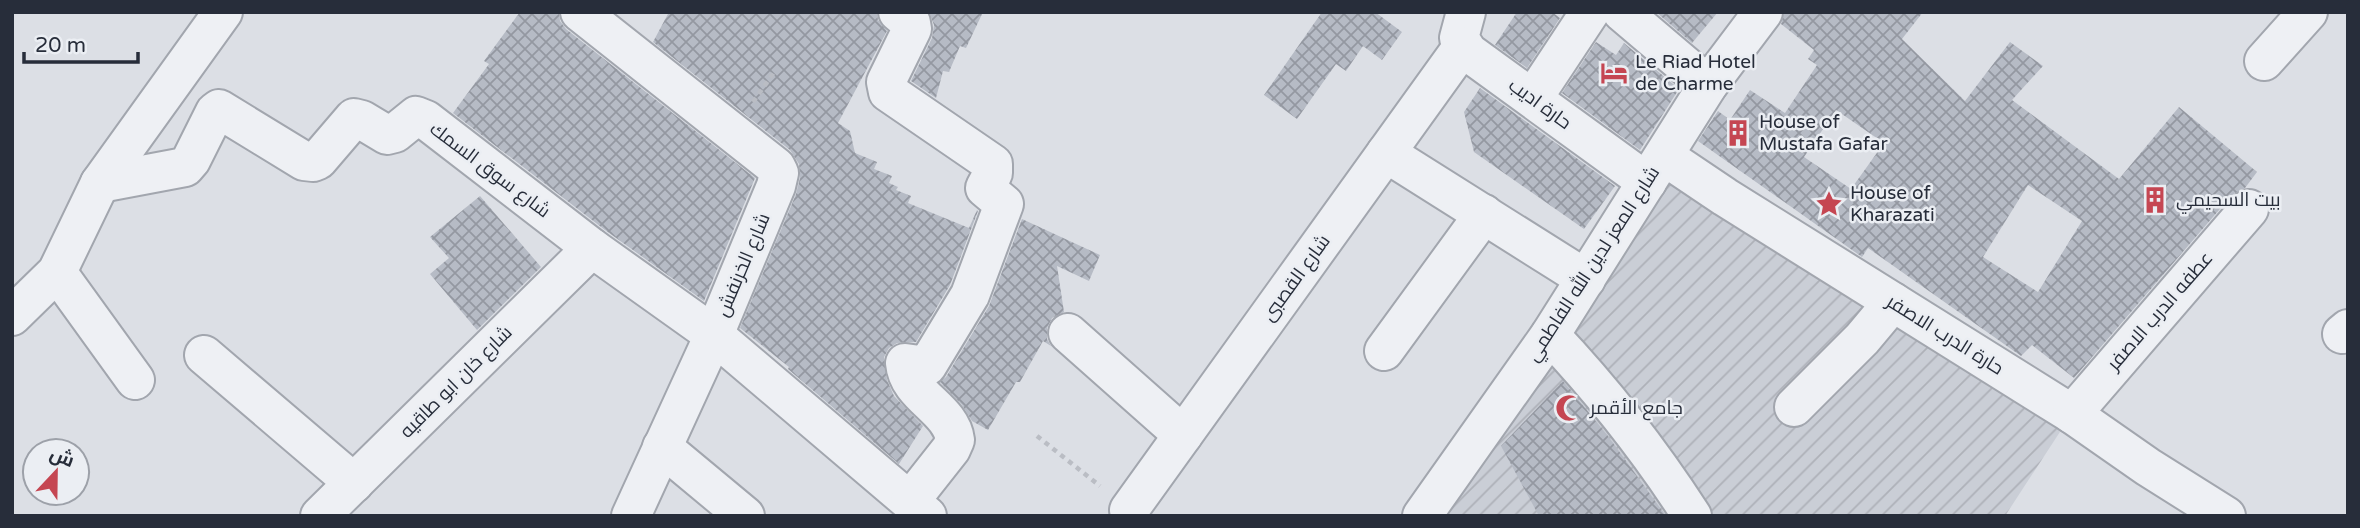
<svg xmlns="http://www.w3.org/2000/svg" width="2360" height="528" font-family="'Varela Round',Cairo,sans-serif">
<defs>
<pattern id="industrial-furrows" width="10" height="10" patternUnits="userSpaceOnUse" patternTransform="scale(1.75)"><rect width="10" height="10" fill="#caced6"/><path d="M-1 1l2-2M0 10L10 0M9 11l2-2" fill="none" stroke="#aeb1b8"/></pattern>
<pattern id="building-cross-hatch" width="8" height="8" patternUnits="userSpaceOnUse" patternTransform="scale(1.75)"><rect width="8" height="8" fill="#b6bbc5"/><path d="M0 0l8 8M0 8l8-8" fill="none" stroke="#9498a1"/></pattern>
</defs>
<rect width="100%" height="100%" fill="#dcdfe5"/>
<path fill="url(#industrial-furrows)" d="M 1667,168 L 2071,415 L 2005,516 L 1430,516 Z"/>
<g fill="url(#building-cross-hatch)" fill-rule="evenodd">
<path d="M 520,12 L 559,12 L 560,21 L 566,29 L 755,178 L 704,301 L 605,230 L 453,113 L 489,64 L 484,61 Z"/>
<path d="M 669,12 L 877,12 L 878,20 L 887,31 L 838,123 L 850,131 L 855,153 L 877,162 L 874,169 L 892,176 L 889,183 L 898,187 L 896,190 L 911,196 L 908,203 L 969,228 L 977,210 L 978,211 L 950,285 L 916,342 L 897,343 L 889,348 L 884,357 L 887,380 L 894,396 L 923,426 L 899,464 L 788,369 L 789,367 L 740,328 L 796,194 L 800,178 L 799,164 L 790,150 L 653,42 Z"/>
<path d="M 929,12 L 983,12 L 966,48 L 960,46 L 949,72 L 943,71 L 936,98 L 911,81 L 932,38 L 934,25 Z"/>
<path d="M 1322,12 L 1375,12 L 1402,32 L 1382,60 L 1363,46 L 1346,71 L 1336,64 L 1297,119 L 1264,95 Z"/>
<path d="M 1517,12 L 1552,12 L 1560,18 L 1527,68 L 1495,45 Z"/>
<path d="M 1656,12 L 1718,12 L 1692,43 Z"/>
<path d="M 1784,12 L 1923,12 L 1902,39 L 1965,101 L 2010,42 L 2043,66 L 2012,100 L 2119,179 L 2179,107 L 2257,172 L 2245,188 L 2232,195 L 2074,378 L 2032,345 L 2021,356 L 1868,248 L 1862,257 L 1698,141 L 1718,111 L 1730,120 L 1750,90 L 1785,113 L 1817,65 L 1808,59 L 1814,50 L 1781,24 ZM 1836,110 L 1884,143 L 1851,189 L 1804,157 ZM 2028,185 L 2082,221 L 2038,292 L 1983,257 Z"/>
<path d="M 1596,42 L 1616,55 L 1624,43 L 1679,89 L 1640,150 L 1562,93 Z"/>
<path d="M 1480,88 L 1615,186 L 1584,229 L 1474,152 L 1464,112 Z"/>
<path d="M 480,196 L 541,267 L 477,330 L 430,274 L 449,258 L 430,237 Z"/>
<path d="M 1022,219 L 1100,255 L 1089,281 L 1057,266 L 1064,312 L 1052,318 L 1047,328 L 1047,339 L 1051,346 L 1043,341 L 1020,382 L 1016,382 L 988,430 L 972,421 L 962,405 L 940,382 L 946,377 L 989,306 Z"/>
<path d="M 1563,381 L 1608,436 L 1666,516 L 1539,516 L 1501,446 Z"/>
</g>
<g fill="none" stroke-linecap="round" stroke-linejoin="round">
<defs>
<g id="minor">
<path d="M 580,12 L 776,167 L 779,173 L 776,186 L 714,335 L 927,516"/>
<path d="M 898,12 L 911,23 L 912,29 L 886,82 L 888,92 L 993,164 L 993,173 L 985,188 L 1004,204 L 970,295 L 927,366 L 905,363 C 908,397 951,408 955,440 L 951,449 L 910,501"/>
<path d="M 1466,12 L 1459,38 L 1468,52 L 1647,182"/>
<path d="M 1622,12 L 1708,85"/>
<path d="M 2264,61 L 2308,12"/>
<path d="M 1533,98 L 1590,12"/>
<path d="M 1386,153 L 1586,279"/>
<path d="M 1664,156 L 1725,197 L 2072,414 L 2148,467 L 2226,516"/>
<path d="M 100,183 L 185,167 L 191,160 L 215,112 L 219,109 L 304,161 L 313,162 L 318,160 L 354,118 L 362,120 L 387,135 L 395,133 L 416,116 L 426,120 L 592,248 L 714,335 L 631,516"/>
<path d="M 57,272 L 135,380"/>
<path d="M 12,316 L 57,272 L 100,183 L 223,12"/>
<path d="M 1068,333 L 1183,435"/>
<path d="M 2342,334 L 2348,329"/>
<path d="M 1550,335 C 1603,391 1650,451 1692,516"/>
<path d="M 1384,351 L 1484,214"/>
<path d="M 204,355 L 354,483"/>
<path d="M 1794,407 L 1862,339 L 1893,302"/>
<path d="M 2072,414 L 2249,209"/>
<path d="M 662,447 L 745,516"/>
<path d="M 1129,510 L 1463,46"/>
<path d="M 320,516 L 592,248"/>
<path d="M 1422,516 L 1550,335 L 1708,85 L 1763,12"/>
</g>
</defs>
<use href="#minor" stroke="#a2a6ae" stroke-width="42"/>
<g stroke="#babdc4" stroke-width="4.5" stroke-dasharray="5 5" stroke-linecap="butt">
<path d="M 753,102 L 775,71"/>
<path d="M 1037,436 L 1100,486"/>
</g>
<use href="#minor" stroke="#eef0f4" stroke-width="38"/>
</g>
<defs>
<symbol id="hotel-bare" viewBox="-9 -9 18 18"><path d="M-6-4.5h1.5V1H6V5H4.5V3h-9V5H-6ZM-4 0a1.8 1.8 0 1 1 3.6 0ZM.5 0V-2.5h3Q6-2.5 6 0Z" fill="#c54652" stroke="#ebeef3" stroke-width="2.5" paint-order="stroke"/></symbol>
<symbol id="building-bare" viewBox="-9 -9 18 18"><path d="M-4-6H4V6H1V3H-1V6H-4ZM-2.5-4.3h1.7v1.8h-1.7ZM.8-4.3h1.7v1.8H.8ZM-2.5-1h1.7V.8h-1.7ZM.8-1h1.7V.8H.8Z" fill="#c54652" stroke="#ebeef3" stroke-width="2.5" paint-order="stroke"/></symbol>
<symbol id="sight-bare" viewBox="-9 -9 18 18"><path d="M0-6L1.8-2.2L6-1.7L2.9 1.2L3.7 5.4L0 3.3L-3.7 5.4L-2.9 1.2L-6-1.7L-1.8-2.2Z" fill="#c54652" stroke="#ebeef3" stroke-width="2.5" paint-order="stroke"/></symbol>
<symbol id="mosque-bare" viewBox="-9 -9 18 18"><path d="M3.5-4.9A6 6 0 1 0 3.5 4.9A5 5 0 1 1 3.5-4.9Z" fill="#c54652" stroke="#ebeef3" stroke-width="2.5" paint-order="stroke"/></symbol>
</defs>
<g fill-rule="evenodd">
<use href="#hotel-bare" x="1595" y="54" width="38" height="38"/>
<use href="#building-bare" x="1719" y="114" width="38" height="38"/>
<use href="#building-bare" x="2136" y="181" width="38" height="38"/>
<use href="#sight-bare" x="1810" y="185" width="38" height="38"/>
<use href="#mosque-bare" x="1550" y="389" width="38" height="38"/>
</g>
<g text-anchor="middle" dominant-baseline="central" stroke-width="5" stroke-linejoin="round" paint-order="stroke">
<g font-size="19" fill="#272d3a" stroke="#ebeef3" text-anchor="start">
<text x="1635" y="62">Le Riad Hotel<tspan x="1635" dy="22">de Charme</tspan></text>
<text x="1759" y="122">House of<tspan x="1759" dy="22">Mustafa Gafar</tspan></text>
<text x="1850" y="193">House of<tspan x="1850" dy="22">Kharazati</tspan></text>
<text x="2176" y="200">بيت السحيمي</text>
<text x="1590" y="408">جامع الأقمر</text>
</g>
<g font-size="19" fill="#272d3a" stroke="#ebeef3">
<text transform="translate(1540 104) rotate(36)">حارة اديب</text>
<text transform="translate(490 170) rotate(37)">شارع سوق السمك</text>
<text transform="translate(1593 264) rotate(-57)">شارع المعز لدين الله الفاطمي</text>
<text transform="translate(743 265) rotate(-67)">شارع الخرنفش</text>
<text transform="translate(1296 278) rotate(-54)">شارع القصبى</text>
<text transform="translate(2160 311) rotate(-49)">عطفه الدرب الاصفر</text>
<text transform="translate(1945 335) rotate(32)">حارة الدرب الاصفر</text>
<text transform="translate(456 382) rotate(-45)">شارع خان ابو طاقيه</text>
</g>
</g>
<rect width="2360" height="528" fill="none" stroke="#272d3a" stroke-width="28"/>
<g transform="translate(56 472) rotate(22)"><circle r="33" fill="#ebeef3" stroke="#9da1a9" stroke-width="2"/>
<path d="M0-5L12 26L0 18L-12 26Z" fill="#c54652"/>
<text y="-10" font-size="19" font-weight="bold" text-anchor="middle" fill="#272d3a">ش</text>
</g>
<path d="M24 52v10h114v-10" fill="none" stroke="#272d3a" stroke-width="3.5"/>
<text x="35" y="52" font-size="21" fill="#272d3a" stroke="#ebeef3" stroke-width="5" paint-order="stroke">20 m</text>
</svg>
